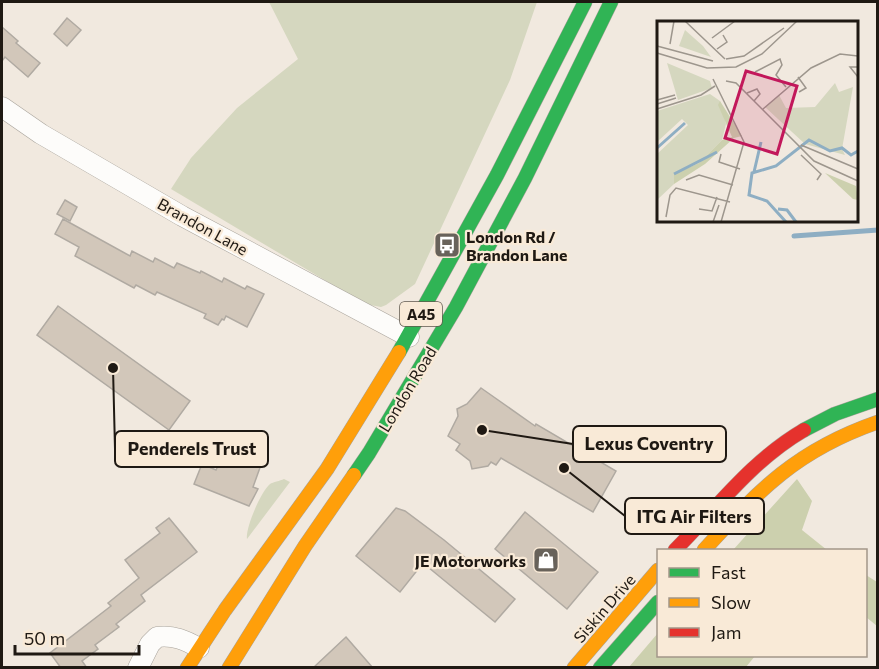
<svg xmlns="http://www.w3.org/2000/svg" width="879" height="669" font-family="Commissioner,sans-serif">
<rect width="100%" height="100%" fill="#f1e9df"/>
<g fill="#d5d7bf">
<path d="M 269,2 L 537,2 L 510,80 L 415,284 L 386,305 L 381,307 L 365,304 L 171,189 L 191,158 L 237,108 L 298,59 Z"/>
<path d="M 284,479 L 290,482 L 247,539 C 245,529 261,491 270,484 C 273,482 280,481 284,479 Z"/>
</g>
<g fill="#ccd0ae">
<path d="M 797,479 L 812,501 L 802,530 L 827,550 L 733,550 Z"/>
<path d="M 866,575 L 877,582 L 877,626 L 866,617 Z"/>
<path d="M 658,633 L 658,656 L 755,656 L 746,667 L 629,667 Z"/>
</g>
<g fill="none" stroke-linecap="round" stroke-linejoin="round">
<path stroke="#8eaec3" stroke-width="5" d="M 794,236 L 878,230"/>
</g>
<g fill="#d2c7ba" stroke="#b0aaa2" stroke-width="1.5">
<path d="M 67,18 L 81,30 L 67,46 L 54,34 Z"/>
<path d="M 2,27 L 18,41 L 16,43 L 40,63 L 28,77 L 5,57 L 2,61 Z"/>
<path d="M 65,200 L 77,207 L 70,221 L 57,214 Z"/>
<path d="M 63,219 L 130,256 L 132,251 L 153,262 L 155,258 L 174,268 L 177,263 L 200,273 L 201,271 L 222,282 L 224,278 L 245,289 L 247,286 L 264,294 L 247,327 L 226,316 L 224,320 L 222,319 L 218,325 L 204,318 L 206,314 L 157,292 L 155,295 L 136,285 L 134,288 L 75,256 L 79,247 L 55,234 Z"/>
<path d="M 58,306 L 190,401 L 169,430 L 37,335 Z"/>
<path d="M 481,388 L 535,426 L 536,424 L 616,471 L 593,512 L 501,458 L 496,465 L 491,462 L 488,466 L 472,469 L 470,461 L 456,450 L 460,444 L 448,436 L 458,416 L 457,409 L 467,404 Z"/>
<path d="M 231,438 L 266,451 L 253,487 L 258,489 L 249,506 L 194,484 L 202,464 L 216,470 Z"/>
<path d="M 396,508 L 405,511 L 444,540 L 515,599 L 495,622 L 423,563 L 400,592 L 356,556 Z"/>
<path d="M 525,512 L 598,572 L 567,609 L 495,549 Z"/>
<path d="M 169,518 L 197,552 L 141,595 L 145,601 L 116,624 L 119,627 L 95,645 L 98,649 L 82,661 L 87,668 L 61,668 L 50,653 L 111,606 L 108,603 L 139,578 L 125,560 L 160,533 L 156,528 Z"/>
<path d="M 346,637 L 373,668 L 313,668 Z"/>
</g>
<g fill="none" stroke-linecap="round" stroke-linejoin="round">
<defs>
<g id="street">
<path d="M 2,107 L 41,134 L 182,216 L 409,337"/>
<path d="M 138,668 L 150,644 L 157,637 C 174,635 185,640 199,648"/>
</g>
<g id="fast">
<path d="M 399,352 L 497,175 L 585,2"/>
<path d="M 804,430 L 835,414 L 878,399"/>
<path d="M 354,475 L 369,453 L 456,307 L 525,178 L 611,2"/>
<path d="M 600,668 L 658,602"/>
</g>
<g id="slow">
<path d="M 704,550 C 760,489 797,450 878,422"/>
<path d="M 187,668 L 225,610 L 327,469 L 399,352"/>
<path d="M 229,668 L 305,546 L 354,475"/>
<path d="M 574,668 L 658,570"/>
</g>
<path id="jam" d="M 675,550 C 717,508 751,461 804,430"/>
</defs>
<use href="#street" stroke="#a8a39b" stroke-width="21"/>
<use href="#fast" stroke="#a8a39b" stroke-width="15"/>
<use href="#slow" stroke="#a8a39b" stroke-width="15"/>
<use href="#jam" stroke="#a8a39b" stroke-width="15"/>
<use href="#street" stroke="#fdfcfa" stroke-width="20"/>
<use href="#fast" stroke="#30b455" stroke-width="14"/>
<use href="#slow" stroke="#ff9f0a" stroke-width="14"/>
<use href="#jam" stroke="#e5322d" stroke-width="14"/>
</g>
<defs>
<symbol id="bus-square" viewBox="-11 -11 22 22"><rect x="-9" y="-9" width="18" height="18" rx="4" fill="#68625a" stroke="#f9ead7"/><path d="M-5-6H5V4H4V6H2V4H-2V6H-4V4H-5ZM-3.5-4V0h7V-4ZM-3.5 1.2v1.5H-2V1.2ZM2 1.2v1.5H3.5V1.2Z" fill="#fff"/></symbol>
<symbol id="shop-square" viewBox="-11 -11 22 22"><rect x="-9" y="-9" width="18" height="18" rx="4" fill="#68625a" stroke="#f9ead7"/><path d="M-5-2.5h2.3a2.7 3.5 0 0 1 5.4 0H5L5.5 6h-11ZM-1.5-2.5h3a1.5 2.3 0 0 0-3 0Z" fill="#fff"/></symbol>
</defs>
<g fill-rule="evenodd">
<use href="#bus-square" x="432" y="230" width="30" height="30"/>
<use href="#shop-square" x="531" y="545" width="30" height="30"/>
</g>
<g text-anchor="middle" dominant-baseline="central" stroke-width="4.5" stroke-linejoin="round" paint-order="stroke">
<rect fill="#f9ead7" stroke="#60584e" stroke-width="1.5" x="400" y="302" width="42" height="24" rx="4.5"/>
<g font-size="15" font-weight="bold" fill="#1f1913">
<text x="421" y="314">A45</text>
</g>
<g font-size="16" fill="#1f1913" stroke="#f9ead7">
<text transform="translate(203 226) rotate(29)">Brandon Lane</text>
<text transform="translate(407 389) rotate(-59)">London Road</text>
<text transform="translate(604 608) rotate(-49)">Siskin Drive</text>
</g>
<g font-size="16" font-weight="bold" fill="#1f1913" stroke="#f9ead7" text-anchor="start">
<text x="466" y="236">London Rd /<tspan x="466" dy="18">Brandon Lane</tspan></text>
<text x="526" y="560" text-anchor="end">JE Motorworks</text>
</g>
</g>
<g transform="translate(657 21)">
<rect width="201" height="201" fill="#f1e9df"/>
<path d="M 28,9 L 46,25 L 54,36 L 22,25 ZM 10,42 L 53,60 L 55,67 L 21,79 ZM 178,62 L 182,71 L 196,66 L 185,128 L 188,134 L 148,123 L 108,86 L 122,74 L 129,87 L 158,86 ZM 53,73 L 63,80 L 69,103 L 65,119 L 42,142 L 17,152 L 17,163 L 0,179 L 0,133 L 31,104 L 25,98 L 0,121 L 0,90 Z" fill="#d5d7bf"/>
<path d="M 63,80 L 85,115 L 77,117 L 48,143 L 17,163 L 17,153 L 42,142 L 65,119 L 75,116 L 61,84 ZM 168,152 L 199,165 L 201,179 L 196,178 Z" fill="#ccd0ae"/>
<path fill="none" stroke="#8eaec3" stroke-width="3" d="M 0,127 L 28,102M 97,151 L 104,121M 17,153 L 60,131M 121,188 L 130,189 L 139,201M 129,201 L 110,180 L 92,174 L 95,152 L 119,145 L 152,119 L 173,130 L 185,127 L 194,134 L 201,130"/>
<path fill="none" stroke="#9d968d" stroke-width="1.5" d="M 28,0 L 68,38M 55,17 L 78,0M 13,23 L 17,0M 0,25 L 56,40M 60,28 L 70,21 L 66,14M 0,32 L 50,47 L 79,46 L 105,33 L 140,0M 69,38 L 87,35 L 127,7M 201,46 L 193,46 L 201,56M 98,51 L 123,38 L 125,44 L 119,54 L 129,66M 141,56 L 149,67 L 142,71M 56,58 L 87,121 L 64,201M 69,60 L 79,62 L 157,140 L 201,160M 90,72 L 100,68 L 103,73 L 97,80M 0,79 L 18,74M 0,83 L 19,77M 0,88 L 44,74 L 58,65M 106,88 L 154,47 L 183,33 L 201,35M 144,124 L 201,148M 64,133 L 62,141 L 83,148M 144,134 L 164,153 L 160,159M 29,159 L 42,154 L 76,164M 42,188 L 55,190 L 60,176M 9,196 L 13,174 L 19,167 L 73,181M 56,201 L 62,184"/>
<path fill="#c2185b" fill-opacity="0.15" stroke="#c2185b" stroke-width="3" d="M 89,50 L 140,65 L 120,133 L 68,117 Z"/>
<rect width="201" height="201" fill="none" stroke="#1f1913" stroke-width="3"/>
</g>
<path fill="none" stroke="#1f1913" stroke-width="2" d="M482 430L573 444M113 368L115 449M564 468L625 516"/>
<g fill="#1f1913" stroke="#f9ead7" stroke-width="2">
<circle cx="482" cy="430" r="6"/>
<circle cx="113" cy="368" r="6"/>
<circle cx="564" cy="468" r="6"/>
</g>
<g fill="#f9ead7" stroke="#1f1913" stroke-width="2">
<rect x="573" y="426" width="153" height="36" rx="6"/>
<rect x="115" y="431" width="153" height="36" rx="6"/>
<rect x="625" y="498" width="139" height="36" rx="6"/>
</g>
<g font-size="18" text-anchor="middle" font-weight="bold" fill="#1f1913">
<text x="649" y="450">Lexus Coventry</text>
<text x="192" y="455">Penderels Trust</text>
<text x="694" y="523">ITG Air Filters</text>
</g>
<rect width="879" height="669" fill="none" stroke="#1f1913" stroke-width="6"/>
<rect x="657" y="549" width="210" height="108" fill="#f9ead7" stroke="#a29689" stroke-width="1.5"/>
<rect x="669" y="568" width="30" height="9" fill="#30b455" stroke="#a29689" stroke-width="1.5"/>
<text x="711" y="579" font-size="18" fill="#1f1913">Fast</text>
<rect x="669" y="598" width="30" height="9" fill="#ff9f0a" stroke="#a29689" stroke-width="1.5"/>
<text x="711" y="609" font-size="18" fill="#1f1913">Slow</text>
<rect x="669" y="628" width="30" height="9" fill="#e5322d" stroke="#a29689" stroke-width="1.5"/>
<text x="711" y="639" font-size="18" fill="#1f1913">Jam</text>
<path d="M15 645v9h124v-9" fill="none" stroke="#1f1913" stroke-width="3"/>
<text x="24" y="645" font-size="18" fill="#1f1913" stroke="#f9ead7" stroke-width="4.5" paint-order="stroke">50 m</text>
</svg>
